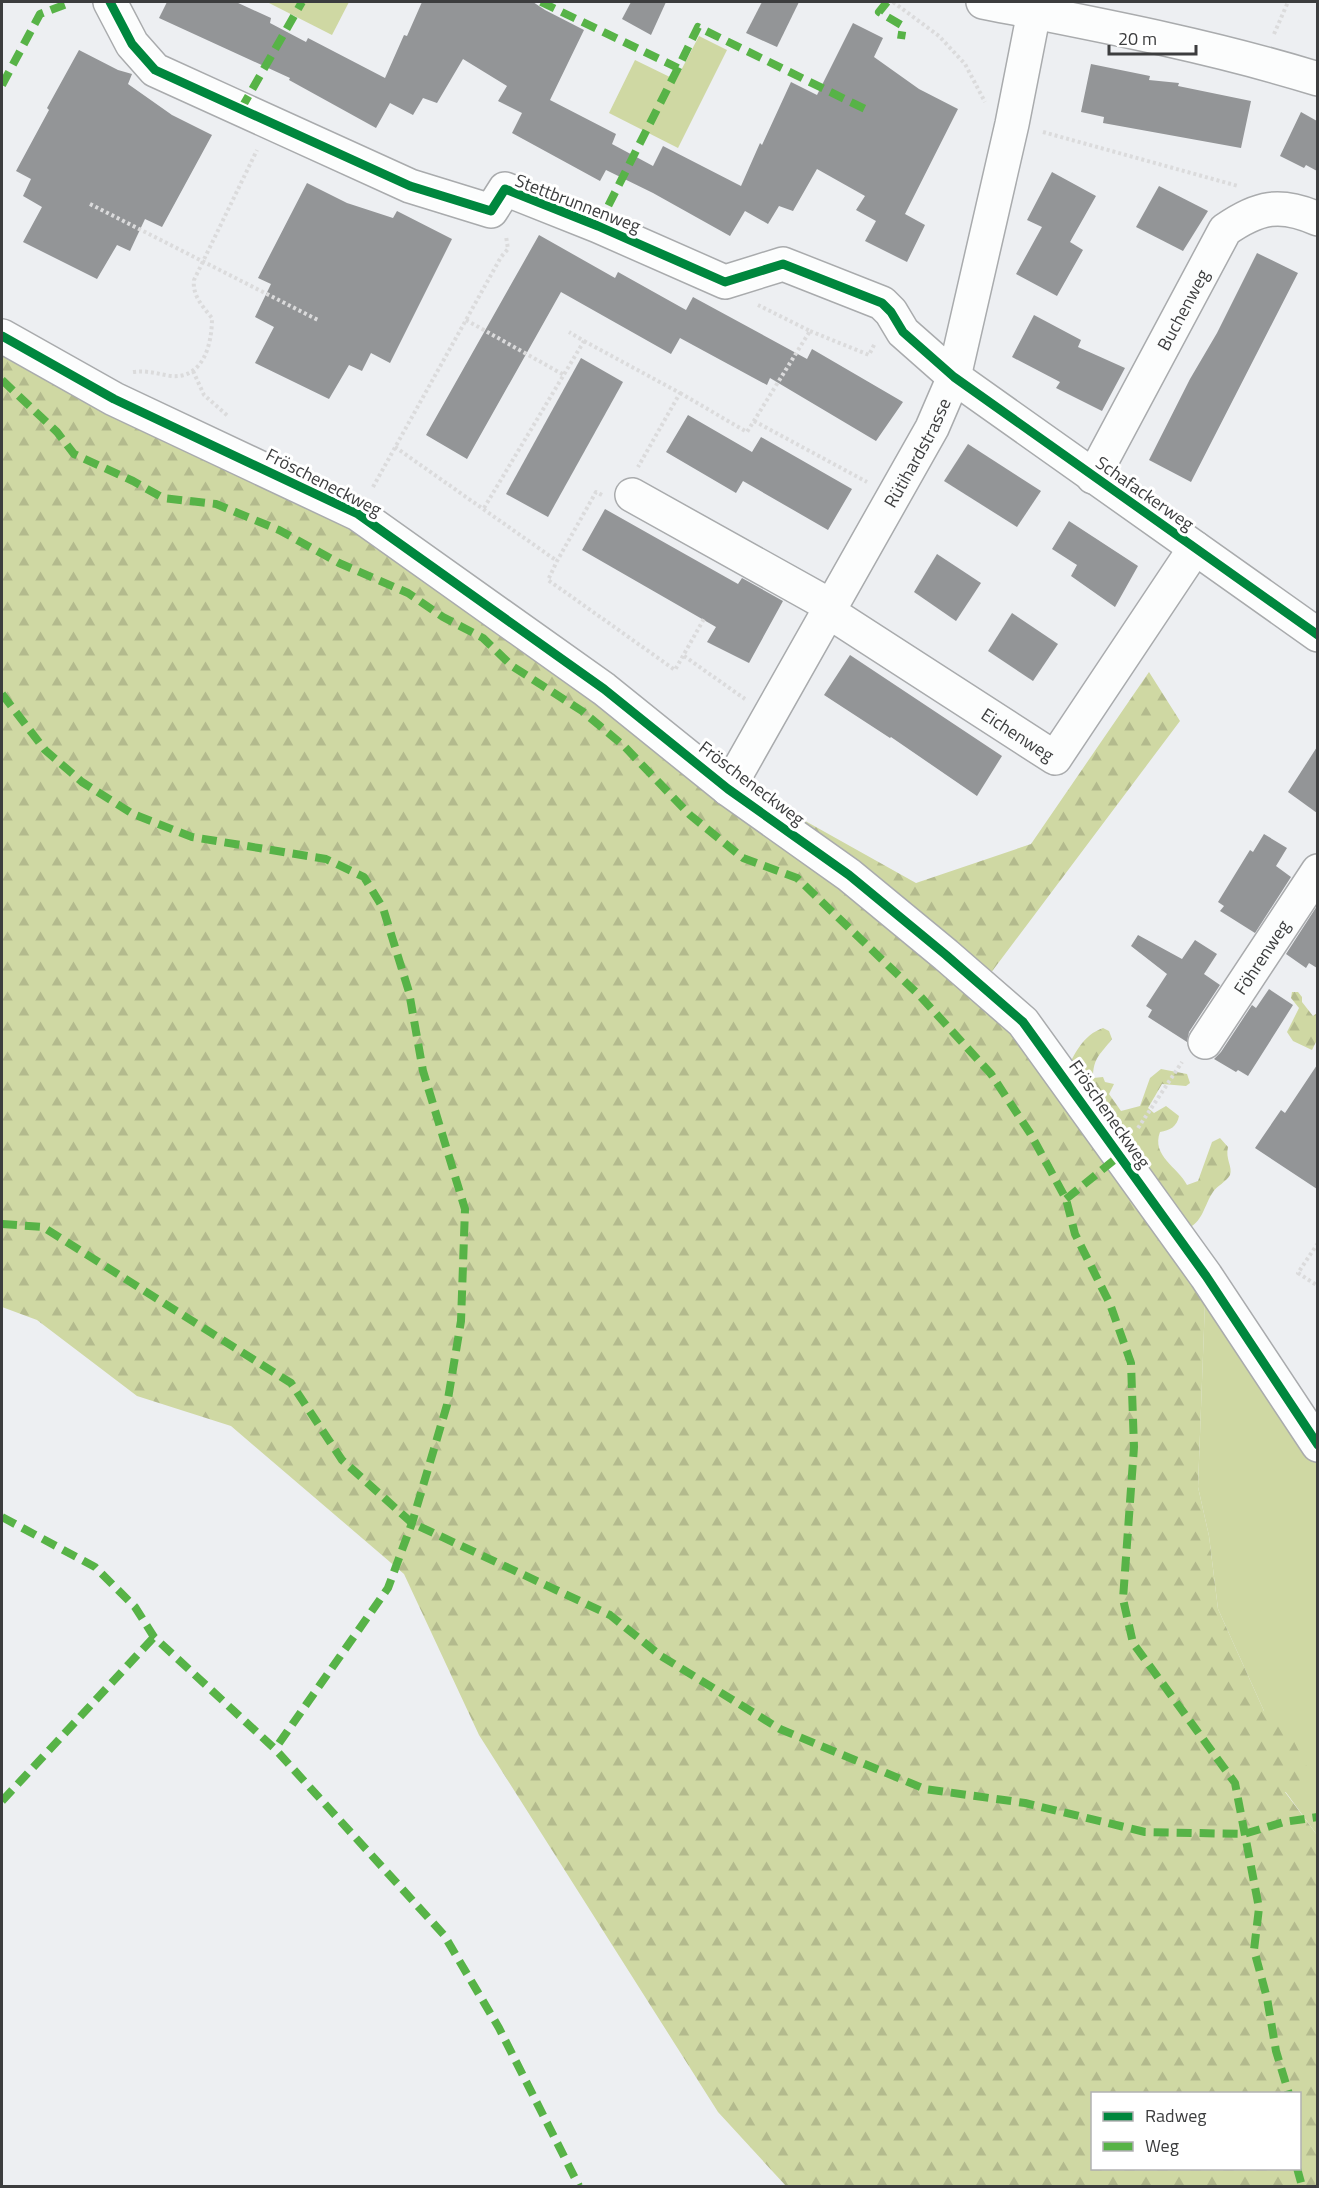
<svg xmlns="http://www.w3.org/2000/svg" width="1319" height="2188" font-family="'Titillium Web',sans-serif">
<defs>
<pattern id="forest-firs" width="22" height="20" patternUnits="userSpaceOnUse" patternTransform="scale(1.5)"><rect width="22" height="20" fill="#cfd8a3"/><path d="M5 1l3.5 6h-7zM16 11l3.5 6h-7z" fill="#b3ba8d"/></pattern>
</defs>
<rect width="100%" height="100%" fill="#edeff2"/>
<g fill="#cfd8a3">
<path d="M 267,2 L 349,2 L 332,35 Z"/>
<path d="M 699,36 L 727,50 L 678,148 L 609,113 L 635,60 L 676,80 Z"/>
<path d="M 1206,1276 L 1317,1445 L 1317,1835 L 1285,1791 L 1264,1711 L 1218,1609 L 1209,1536 L 1198,1487 Z"/>
</g>
<g fill="url(#forest-firs)" fill-rule="evenodd">
<path d="M 2,344 L 352,526 L 643,730 L 916,883 L 1031,844 L 1149,672 L 1180,721 L 981,986 L 1206,1276 L 1198,1487 L 1209,1536 L 1218,1609 L 1264,1711 L 1282,1718 L 1308,1769 L 1303,1794 L 1285,1792 L 1317,1835 L 1317,2186 L 786,2186 L 718,2112 L 479,1735 L 404,1574 L 231,1426 L 137,1396 L 37,1320 L 2,1307 ZM 1092,2094 L 1300,2094 L 1300,2168 L 1092,2168 Z"/>
<path d="M 1292,992 L 1298,992 L 1302,997 L 1302,1002 L 1313,1016 L 1317,1013 L 1317,1040 L 1312,1050 L 1293,1041 L 1287,1032 L 1299,1008 L 1291,998 Z"/>
<path d="M 1103,1028 L 1109,1031 L 1112,1039 C 1101,1054 1093,1057 1093,1078 L 1103,1077 L 1105,1082 L 1114,1084 L 1109,1094 L 1121,1111 L 1140,1106 L 1150,1078 L 1161,1069 L 1187,1074 L 1190,1083 L 1186,1086 L 1162,1084 L 1148,1108 L 1154,1113 L 1166,1106 L 1179,1116 C 1177,1127 1170,1130 1160,1132 C 1151,1156 1178,1167 1187,1185 L 1198,1181 L 1212,1142 L 1220,1138 L 1228,1147 C 1225,1159 1233,1167 1230,1175 C 1226,1182 1217,1186 1213,1192 C 1204,1205 1203,1223 1186,1229 L 1066,1072 C 1074,1054 1083,1035 1103,1028 Z"/>
</g>
<g fill="#939597">
<path d="M 167,2 L 236,2 L 271,18 L 270,23 L 306,42 L 308,38 L 385,78 L 404,35 L 407,36 L 422,2 L 533,2 L 545,10 L 584,30 L 550,100 L 616,134 L 612,144 L 653,166 L 663,146 L 741,186 L 760,143 L 762,145 L 791,82 L 817,95 L 853,23 L 883,38 L 874,57 L 919,89 L 958,109 L 905,214 L 925,225 L 907,262 L 865,241 L 876,221 L 856,210 L 865,196 L 817,169 L 793,211 L 779,206 L 768,224 L 745,211 L 730,236 L 653,193 L 606,170 L 600,181 L 512,133 L 522,113 L 498,101 L 507,86 L 463,59 L 437,103 L 423,98 L 413,115 L 390,103 L 376,128 L 289,80 L 290,78 L 159,18 Z"/>
<path d="M 631,2 L 666,2 L 651,35 L 622,19 Z"/>
<path d="M 762,2 L 799,2 L 777,47 L 746,33 Z"/>
<path d="M 79,50 L 118,70 L 132,74 L 128,84 L 172,115 L 212,135 L 162,227 L 145,219 L 130,251 L 117,245 L 97,279 L 23,242 L 42,207 L 23,196 L 31,179 L 16,171 L 49,110 L 47,108 Z"/>
<path d="M 1091,64 L 1150,76 L 1149,80 L 1179,83 L 1178,86 L 1251,101 L 1241,148 L 1103,123 L 1104,117 L 1081,112 Z"/>
<path d="M 1301,112 L 1317,121 L 1317,171 L 1306,165 L 1304,168 L 1280,156 Z"/>
<path d="M 1052,172 L 1096,196 L 1070,242 L 1083,250 L 1057,296 L 1016,274 L 1042,227 L 1027,220 Z"/>
<path d="M 307,183 L 347,203 L 393,218 L 397,211 L 452,239 L 390,363 L 371,353 L 362,371 L 349,365 L 329,399 L 255,363 L 274,327 L 255,317 L 271,284 L 258,278 Z"/>
<path d="M 1159,186 L 1208,211 L 1183,251 L 1136,227 Z"/>
<path d="M 539,235 L 615,278 L 618,272 L 686,310 L 693,297 L 807,359 L 812,349 L 903,402 L 876,441 L 770,378 L 767,385 L 680,338 L 671,354 L 561,292 L 467,459 L 426,435 Z"/>
<path d="M 1257,253 L 1298,273 L 1191,482 L 1149,460 L 1190,379 L 1217,333 Z"/>
<path d="M 1034,315 L 1081,340 L 1078,347 L 1125,368 L 1102,411 L 1056,388 L 1060,382 L 1012,357 Z"/>
<path d="M 581,358 L 623,382 L 548,517 L 506,494 Z"/>
<path d="M 688,415 L 752,452 L 761,437 L 852,489 L 828,530 L 743,481 L 736,493 L 666,452 Z"/>
<path d="M 968,444 L 1041,491 L 1017,527 L 944,481 Z"/>
<path d="M 605,509 L 738,584 L 742,578 L 783,601 L 749,663 L 707,642 L 716,627 L 582,550 Z"/>
<path d="M 1069,521 L 1138,566 L 1115,607 L 1071,576 L 1077,565 L 1052,549 Z"/>
<path d="M 937,554 L 981,583 L 956,621 L 914,592 Z"/>
<path d="M 1012,613 L 1058,644 L 1033,681 L 988,651 Z"/>
<path d="M 850,655 L 1002,756 L 977,796 L 891,737 L 890,738 L 824,695 Z"/>
<path d="M 1317,747 L 1317,813 L 1288,792 Z"/>
<path d="M 1264,834 L 1287,848 L 1276,866 L 1291,877 L 1255,933 L 1220,911 L 1224,906 L 1218,902 L 1250,850 L 1253,852 Z"/>
<path d="M 1317,906 L 1317,968 L 1309,963 L 1306,968 L 1286,954 Z"/>
<path d="M 1138,935 L 1182,959 L 1195,940 L 1217,954 L 1204,974 L 1220,985 L 1189,1032 L 1187,1042 L 1148,1017 L 1152,1010 L 1146,1006 L 1167,974 L 1131,946 Z"/>
<path d="M 1269,989 L 1293,1005 L 1248,1076 L 1238,1070 L 1236,1072 L 1214,1059 L 1221,1052 L 1252,1005 L 1256,1008 Z"/>
<path d="M 1317,1065 L 1317,1189 L 1255,1148 L 1281,1110 L 1285,1113 Z"/>
</g>
<g fill="none" stroke-linecap="round" stroke-linejoin="round">
<defs>
<g id="minor">
<path d="M 110,2 L 132,44 L 155,70 L 410,186 L 491,211 L 505,189 L 598,226 L 725,282 L 783,264 L 882,303 L 891,312 L 903,332 L 954,377 L 1318,635"/>
<path d="M 983,2 C 1095,24 1208,45 1318,79"/>
<path d="M 2,336 L 114,399 L 358,514 L 604,689 L 728,789 L 849,875 L 946,955 L 1023,1022 L 1206,1276 L 1318,1445"/>
<path id="s1" d="M 1093,477 L 1225,230 C 1258,207 1280,202 1318,219"/>
<path d="M 632,495 L 831,606"/>
<path id="s2" d="M 829,612 L 1055,758 L 1195,548"/>
<path id="s3" d="M 728,789 L 932,428 L 954,377 L 1012,124 L 1034,12"/>
<path id="s4" d="M 1205,1042 L 1318,871"/>
</g>
</defs>
<use href="#minor" stroke="#a9abad" stroke-width="36"/>
<g stroke="#dbdbdc" stroke-width="4" stroke-dasharray="3 3" stroke-linecap="butt">
<path d="M 893,2 L 939,36 L 965,64 L 985,102"/>
<path d="M 1274,34 L 1288,2"/>
<path d="M 1043,132 L 1238,186"/>
<path d="M 90,204 L 318,320"/>
<path d="M 466,320 L 564,375"/>
<path d="M 810,331 L 869,355 L 875,343"/>
<path d="M 584,341 L 680,393 L 638,467"/>
<path d="M 193,371 L 204,395 L 229,417"/>
<path d="M 133,372 C 147,370 158,374 171,376 C 204,379 212,343 212,318 C 203,307 192,295 194,280 L 257,150"/>
<path d="M 680,393 L 747,432 L 810,331 L 758,305"/>
<path d="M 754,421 L 867,482"/>
<path d="M 395,447 L 557,561"/>
<path d="M 373,487 L 501,257 L 508,249 L 506,236"/>
<path d="M 602,495 L 596,492 L 557,561 L 548,580 L 675,670 L 705,617"/>
<path d="M 484,508 L 584,341 L 569,332"/>
<path d="M 684,656 L 745,699"/>
<path d="M 1138,1128 L 1182,1062"/>
<path d="M 1318,1243 L 1298,1273 L 1318,1286"/>
</g>
<use href="#minor" stroke="#fcfdfd" stroke-width="33"/>
<g stroke="#57b347" stroke-width="8" stroke-dasharray="15 8" stroke-linecap="butt">
<path d="M 541,2 L 678,68 L 698,27 L 865,109"/>
<path d="M 887,2 L 879,12 L 903,26 L 901,39"/>
<path d="M 2,85 L 40,14 L 72,2"/>
<path d="M 241,109 L 302,2"/>
<path d="M 598,226 L 678,68"/>
<path d="M 2,380 L 57,432 L 74,454 L 133,481 L 163,498 L 216,504 L 279,530 L 339,563 L 408,593 L 443,617 L 483,638 L 512,666 L 582,711 L 624,746 L 690,815 L 743,858 L 797,878 L 920,996 L 991,1074 L 1030,1133 L 1066,1199 L 1075,1234 L 1110,1304 L 1131,1363 L 1134,1447 L 1123,1599 L 1133,1643 L 1235,1783 L 1259,1908 L 1254,1950 L 1267,1998 L 1276,2051 L 1289,2094"/>
<path d="M 2,694 L 45,750 L 82,782 L 133,814 L 192,837 L 326,859 L 364,877 L 383,908 L 409,992 L 423,1071 L 465,1209 L 461,1321 L 447,1405 L 412,1523 L 388,1588 L 275,1749"/>
<path d="M 1066,1199 L 1119,1156"/>
<path d="M 2,1224 L 43,1227 L 291,1383 L 342,1460 L 412,1523 L 610,1615 L 661,1656 L 780,1729 L 925,1789 L 1025,1803 L 1145,1832 L 1244,1834 L 1284,1822 L 1318,1817"/>
<path d="M 2,1517 L 95,1567 L 135,1607 L 154,1637 L 275,1749 L 444,1935 L 499,2028 L 579,2186"/>
<path d="M 2,1801 L 154,1637"/>
<path d="M 1297,2168 L 1302,2186"/>
</g>
<defs>
<g id="cycleway">
<path d="M 110,2 L 132,44 L 155,70 L 410,186 L 491,211 L 505,189 L 598,226 L 725,282 L 783,264 L 882,303 L 891,312 L 903,332 L 954,377 L 1318,635"/>
<path d="M 2,336 L 114,399 L 358,514 L 604,689 L 728,789 L 849,875 L 946,955 L 1023,1022 L 1206,1276 L 1318,1445"/>
</g>
</defs>
<use href="#cycleway" stroke="#fff" stroke-width="13"/>
<use href="#cycleway" stroke="#00873e" stroke-width="9"/>
</g>
<g text-anchor="middle" dominant-baseline="central" stroke-width="6" stroke-linejoin="round" paint-order="stroke">
<g font-size="18" fill="#3c3d3e" stroke="#fff">
<text transform="translate(578 203) rotate(21)">Stettbrunnenweg</text>
<text stroke="none"><textPath href="#s1" startOffset="190">Buchenweg</textPath></text>
<text stroke="none"><textPath href="#s3" startOffset="386">Rütihardstrasse</textPath></text>
<text transform="translate(324 482) rotate(27)">Fröscheneckweg</text>
<text transform="translate(1145 493) rotate(35)">Schafackerweg</text>
<text stroke="none"><textPath href="#s2" startOffset="225">Eichenweg</textPath></text>
<text transform="translate(752 783) rotate(37)">Fröscheneckweg</text>
<text stroke="none"><textPath href="#s4" startOffset="102">Föhrenweg</textPath></text>
<text transform="translate(1110 1114) rotate(55)">Fröscheneckweg</text>
</g>
</g>
<rect width="1319" height="2188" fill="none" stroke="#3c3d3e" stroke-width="6"/>
<rect x="1091" y="2092" width="210" height="78" fill="#ffffff" stroke="#b1b1b2" stroke-width="1.5"/>
<rect x="1103" y="2112" width="30" height="9" fill="#00873e" stroke="#b1b1b2" stroke-width="1.5"/>
<text x="1145" y="2122" font-size="18" fill="#3c3d3e">Radweg</text>
<rect x="1103" y="2142" width="30" height="9" fill="#57b347" stroke="#b1b1b2" stroke-width="1.5"/>
<text x="1145" y="2152" font-size="18" fill="#3c3d3e">Weg</text>
<path d="M1109 45v9h87v-9" fill="none" stroke="#3c3d3e" stroke-width="3"/>
<text x="1118" y="45" font-size="18" fill="#3c3d3e" stroke="#ffffff" stroke-width="4.5" paint-order="stroke">20 m</text>
</svg>
